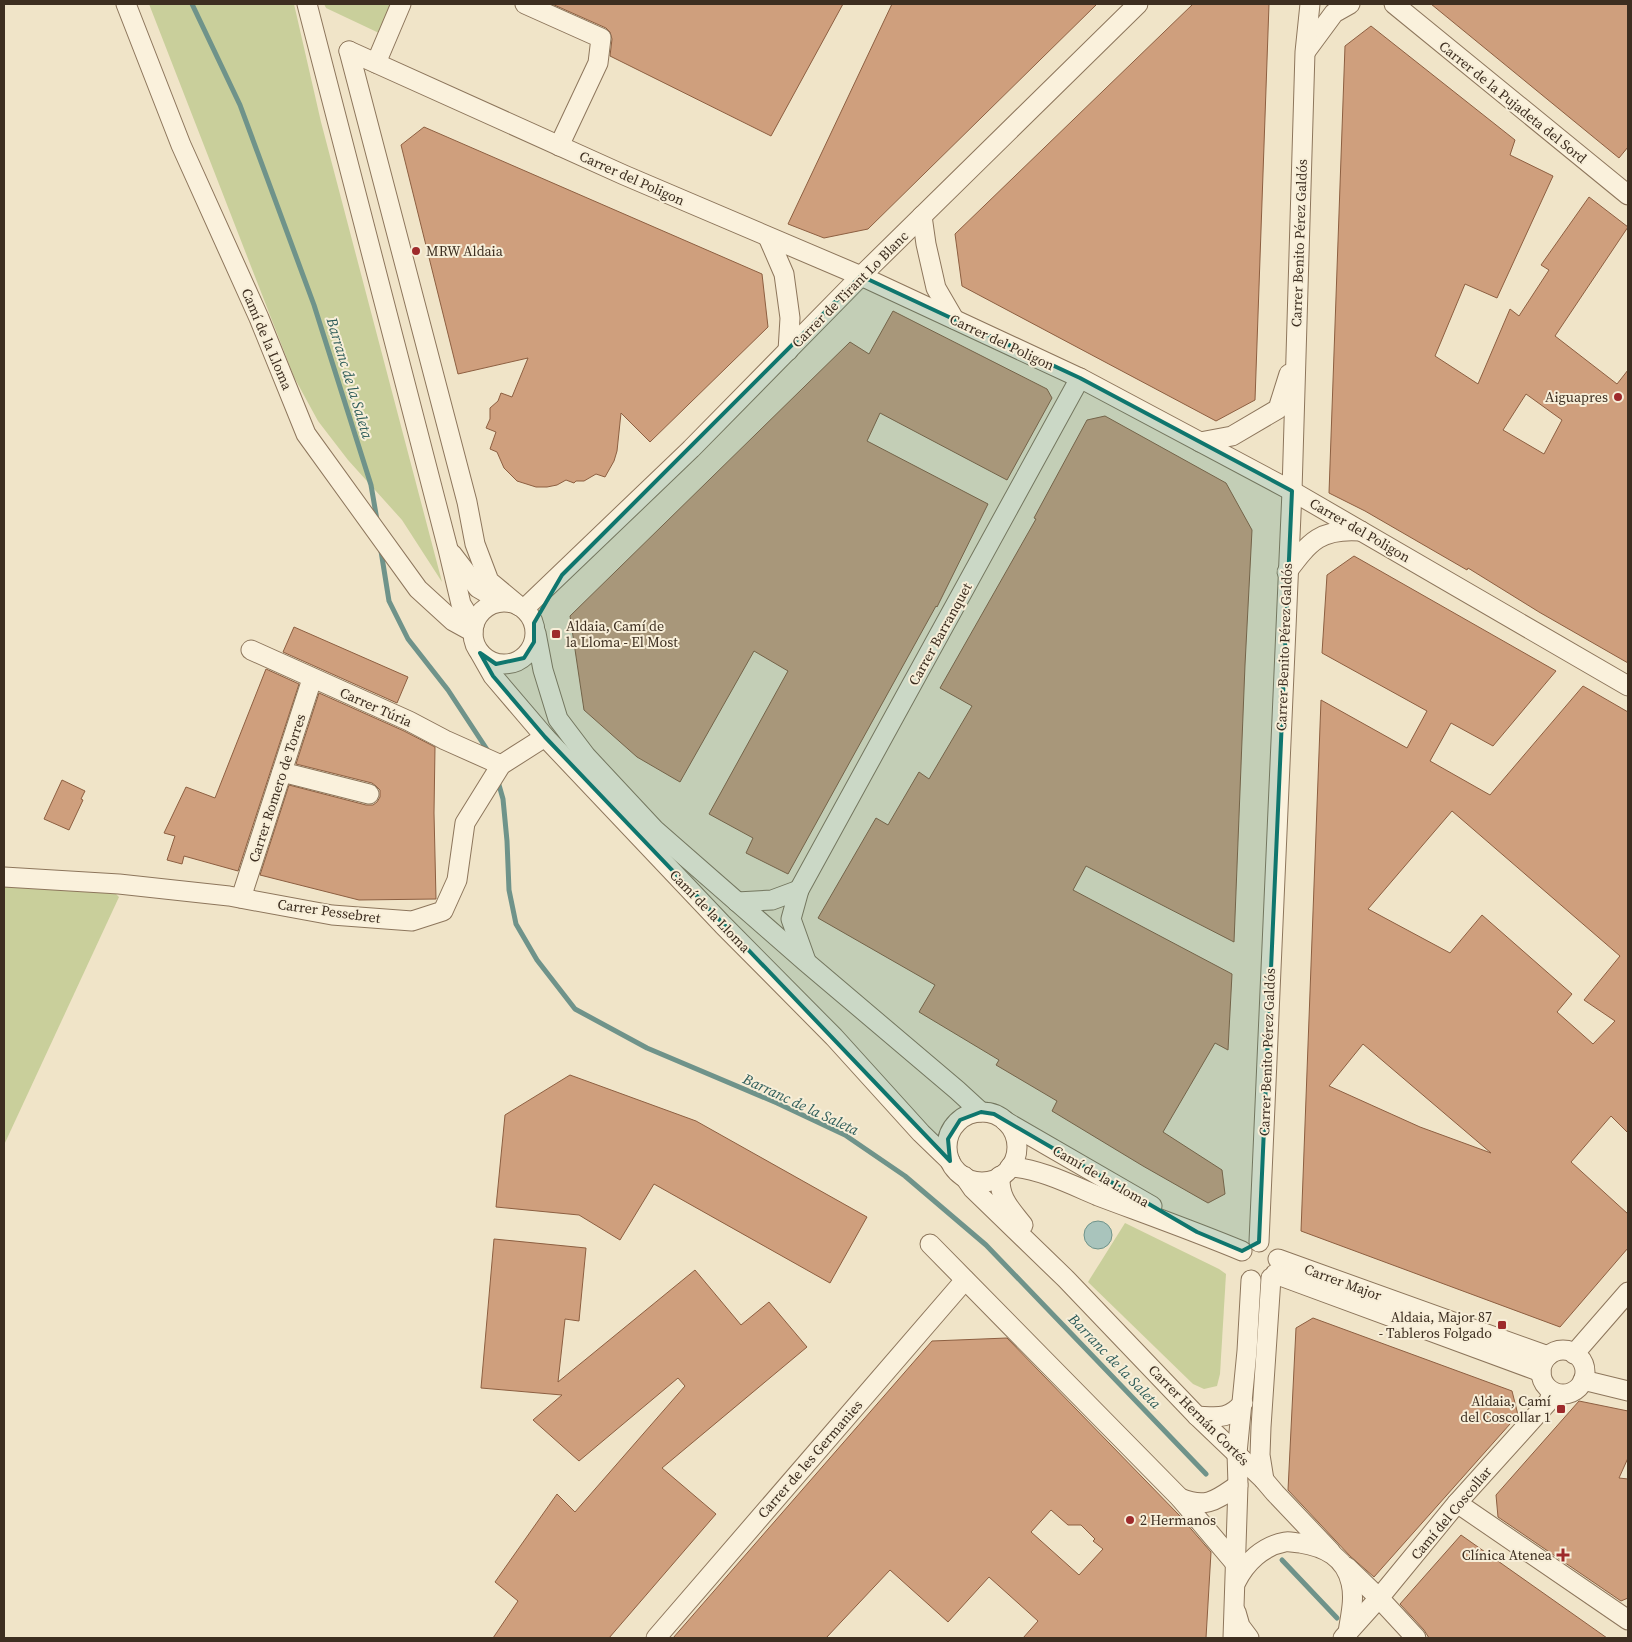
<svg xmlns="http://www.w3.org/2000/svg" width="1632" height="1642" font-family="'Source Serif 4',serif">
<rect width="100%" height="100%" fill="#f0e4c8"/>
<g fill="#c9cf9b">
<path d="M 149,4 L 294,4 L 321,122 L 442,582 L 402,520 L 348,460 L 318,421 L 294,377 Z"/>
<path d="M 324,4 L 398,4 L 379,33 L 326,8 Z"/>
<path d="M 4,884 L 109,887 L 119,897 L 4,1145 Z"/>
<path d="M 1125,1223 L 1219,1269 L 1226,1274 L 1220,1374 L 1217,1386 L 1204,1389 L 1193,1384 L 1088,1282 Z"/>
</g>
<circle fill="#a9c4bc" stroke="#6f938a" cx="1098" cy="1235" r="14"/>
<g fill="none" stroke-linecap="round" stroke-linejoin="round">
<g stroke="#6f938a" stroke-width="5">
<path d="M 192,4 L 240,105 L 314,305 L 371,485 L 377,520"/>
<path d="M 381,551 L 389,601 L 408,639 L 448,690 L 488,751"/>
<path d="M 499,785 L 503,799 L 507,841 L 509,890 L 516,924 L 537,960 L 575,1009 L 647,1048 L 777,1103 L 845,1135 L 905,1176 L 986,1245 L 1206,1474"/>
<path d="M 1282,1560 L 1337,1618"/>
</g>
</g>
<g fill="#cf9f7d" stroke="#8d5f41" fill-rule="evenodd">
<path d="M 552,4 L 843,4 L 771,136 L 610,56 L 612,39 L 610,32 L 606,28 Z"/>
<path d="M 892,4 L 1097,4 L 868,229 L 824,238 L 788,224 Z"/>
<path d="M 1193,4 L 1269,4 L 1255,400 L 1216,421 L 962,286 L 955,234 Z"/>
<path d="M 1431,4 L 1628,4 L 1628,147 L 1619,158 Z"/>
<path d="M 1371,26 L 1515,140 L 1510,155 L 1553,176 L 1497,298 L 1465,284 L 1435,356 L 1478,384 L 1510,309 L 1519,316 L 1549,270 L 1541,265 L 1589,197 L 1628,227 L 1555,336 L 1617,384 L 1628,370 L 1628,663 L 1539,612 L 1468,568 L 1467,570 L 1365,511 L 1329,493 L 1345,46 ZM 1526,394 L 1562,420 L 1544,454 L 1503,430 Z"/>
<path d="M 424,127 L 762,274 L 768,327 L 650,442 L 621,413 L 617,451 L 614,461 L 605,477 L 596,474 L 584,481 L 576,481 L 574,483 L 566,480 L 557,485 L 547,487 L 536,487 L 517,481 L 504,468 L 497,452 L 490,449 L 496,432 L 486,428 L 490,419 L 490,408 L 498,401 L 501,393 L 512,397 L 528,358 L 458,374 L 401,145 Z"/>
<path d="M 893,311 L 1047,389 L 1052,398 L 1007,480 L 880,413 L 867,441 L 988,504 L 937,607 L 936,606 L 788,874 L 746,853 L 753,838 L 709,814 L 788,671 L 754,651 L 680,782 L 637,757 L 584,710 L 570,616 L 850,342 L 869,354 Z"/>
<path d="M 1105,416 L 1226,483 L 1252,530 L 1245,665 L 1234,942 L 1086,866 L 1073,890 L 1232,974 L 1228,1050 L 1215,1043 L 1163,1132 L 1222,1170 L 1225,1194 L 1208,1203 L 1143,1166 L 1052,1111 L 1057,1101 L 996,1065 L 999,1060 L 919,1012 L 935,985 L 818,918 L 876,818 L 888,825 L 919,772 L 929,779 L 972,706 L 940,688 L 1036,519 L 1034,518 L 1087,420 Z"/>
<path d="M 1354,556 L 1556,671 L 1493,746 L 1451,723 L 1430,761 L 1490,795 L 1583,686 L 1628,712 L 1628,1133 L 1611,1116 L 1571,1162 L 1628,1214 L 1628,1248 L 1560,1327 L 1301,1231 L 1321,700 L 1407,748 L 1427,711 L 1322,653 L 1327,575 ZM 1452,811 L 1620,956 L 1584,1000 L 1615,1021 L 1593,1044 L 1557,1012 L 1572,994 L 1482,915 L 1450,953 L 1368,909 ZM 1363,1044 L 1491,1153 L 1420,1127 L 1329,1086 Z"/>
<path d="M 294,627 L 408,677 L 397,703 L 283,652 Z"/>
<path d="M 266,669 L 299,684 L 238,871 L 184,856 L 182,864 L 167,860 L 175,836 L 164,833 L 186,787 L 215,798 Z"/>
<path d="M 319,693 L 404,731 L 435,747 L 434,813 L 436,899 L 359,900 L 260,875 L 289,785 L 366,805 L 373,805 L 377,802 L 380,797 L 380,790 L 376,786 L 372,783 L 296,764 Z"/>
<path d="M 62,780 L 85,791 L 81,799 L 83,800 L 69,830 L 44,819 Z"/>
<path d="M 570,1075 L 696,1121 L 867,1217 L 830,1283 L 654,1184 L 620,1240 L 579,1215 L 496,1207 L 505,1115 Z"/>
<path d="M 494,1239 L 586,1248 L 579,1321 L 565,1319 L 558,1382 L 695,1270 L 741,1325 L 769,1302 L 807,1347 L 662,1468 L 716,1514 L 609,1638 L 493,1638 L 518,1601 L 495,1582 L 557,1494 L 575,1512 L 685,1386 L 678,1378 L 579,1461 L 533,1420 L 562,1395 L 481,1388 Z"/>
<path d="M 1313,1318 L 1512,1391 L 1518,1415 L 1374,1577 L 1350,1556 L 1288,1490 L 1296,1328 Z"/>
<path d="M 1007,1338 L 1179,1515 L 1211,1552 L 1206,1638 L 1023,1638 L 1038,1621 L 989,1577 L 948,1622 L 890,1570 L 826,1638 L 673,1638 L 932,1341 ZM 1051,1510 L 1068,1525 L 1081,1525 L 1095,1539 L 1093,1541 L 1103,1549 L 1079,1575 L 1031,1532 Z"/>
<path d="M 1579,1401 L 1628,1411 L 1628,1458 L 1619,1478 L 1628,1479 L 1628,1598 L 1621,1601 L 1498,1517 L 1496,1495 Z"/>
<path d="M 1461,1535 L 1607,1638 L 1429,1638 L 1424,1630 L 1400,1604 Z"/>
</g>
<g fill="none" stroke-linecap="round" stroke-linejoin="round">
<defs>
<g id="minor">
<path d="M 126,4 L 181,145 L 259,318 L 306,434 L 418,589 L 453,621 L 473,632"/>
<path d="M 307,4 L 448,549 L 461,604 L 474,625"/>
<path d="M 525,4 L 601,38 L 598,63 L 559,146"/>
<path d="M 1394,4 L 1628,195"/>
<path d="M 349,51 L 624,175 L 861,276 L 1080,378 L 1292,491 L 1628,686"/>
<path d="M 349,51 L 467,502 L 475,544 L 489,581 L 519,606"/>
<path d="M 1306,51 L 1334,13 L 1350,4"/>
<path d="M 376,63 L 401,4"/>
<path d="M 922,216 L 926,244 L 936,288 L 954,319"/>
<path d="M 768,237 L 784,274 L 790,318 L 788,351"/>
<path d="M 1200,442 L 1232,436 L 1278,409 L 1289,374"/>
<path d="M 452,554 L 478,588 L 497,599"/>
<path d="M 1287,572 C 1310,541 1321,528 1361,531"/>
<circle cx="504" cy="633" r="31"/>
<path d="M 524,609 L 691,449 L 861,276 L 1138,4"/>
<path d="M 536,633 L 543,670 L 558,719 L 586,756 L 655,830 L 806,962 L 957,1090 L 981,1112"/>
<path d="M 251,650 L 409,721 L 445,740 L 501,765"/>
<path d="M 480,653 L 493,676 L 545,737 L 723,925 L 834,1037 L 921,1133 L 950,1161"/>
<path d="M 282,772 L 369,794"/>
<path d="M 4,877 L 119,884 L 229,896 L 332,915 L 412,921 L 443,911 L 457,880 L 465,823 L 501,765 L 545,737"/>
<path d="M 241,898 L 312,679"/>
<path d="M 737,902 L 772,900 L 799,890"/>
<path d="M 806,961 L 791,919 L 799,890 L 1080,378"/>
<circle cx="982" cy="1147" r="35"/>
<path d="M 1005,1121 L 1152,1206"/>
<path d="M 1010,1167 C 1038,1168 1072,1185 1098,1196 C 1146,1214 1194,1231 1242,1251"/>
<path d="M 964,1176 L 973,1189 L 1066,1279 L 1197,1416 L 1264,1480 L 1275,1493 L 1331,1552"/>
<path d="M 1000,1176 C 999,1199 1010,1208 1023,1225"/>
<path d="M 1259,1242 L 1292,491 L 1305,52 L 1310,4"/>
<path d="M 930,1244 L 1180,1498 L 1235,1563"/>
<path d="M 1278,1259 L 1548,1356"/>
<path d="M 1275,1274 L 1541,1372"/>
<circle cx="1563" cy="1372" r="22"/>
<path d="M 1574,1354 L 1628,1292"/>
<path d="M 1583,1380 L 1628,1391"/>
<path d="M 1197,1416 C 1218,1417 1228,1420 1243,1403"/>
<path d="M 1264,1480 L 1260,1455 L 1261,1427 L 1271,1278"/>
<path d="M 1180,1498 C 1207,1509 1216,1500 1238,1485"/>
<path d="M 1457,1503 L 1628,1620"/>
<path d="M 1347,1567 L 1379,1598 L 1416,1638"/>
<path d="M 1236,1582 C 1246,1562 1263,1546 1285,1542 C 1290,1541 1295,1543 1300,1543 C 1325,1547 1345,1557 1351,1583 C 1355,1600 1350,1617 1348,1633"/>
<path d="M 1236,1612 L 1240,1626 L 1249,1638"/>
<path d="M 656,1638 L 965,1280"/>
<path d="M 1233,1638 L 1238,1485 L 1237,1453 L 1247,1351 L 1251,1280"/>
<path d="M 1343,1638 L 1379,1598 L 1457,1503 L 1549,1401 L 1552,1392"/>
</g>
</defs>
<use href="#minor" stroke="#8d765c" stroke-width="21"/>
<use href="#minor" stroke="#faf1dc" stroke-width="19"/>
</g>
<path fill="#0f766e" fill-opacity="0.2" stroke="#0f766e" stroke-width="4" stroke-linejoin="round" d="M 861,276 L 1080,378 L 1292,491 L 1259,1242 L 1242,1251 L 1197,1232 L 994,1114 L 981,1112 L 960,1120 L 948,1139 L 950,1161 L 545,737 L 493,676 L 480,653 L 496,664 L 524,658 L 534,642 L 534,623 L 562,575 Z"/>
<g fill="#9e2a2b" stroke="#f7eed8" stroke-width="2">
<circle cx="416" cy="251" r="5"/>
<circle cx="1618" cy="397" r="5"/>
<rect x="551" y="629" width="10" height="10" rx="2.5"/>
<rect x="1497" y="1320" width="10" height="10" rx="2.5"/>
<rect x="1556" y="1404" width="10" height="10" rx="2.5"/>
<circle cx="1130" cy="1520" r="5"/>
<path d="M1560.5 1547.5h5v5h5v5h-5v5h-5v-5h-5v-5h5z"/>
</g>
<g text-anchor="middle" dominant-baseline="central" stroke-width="4" stroke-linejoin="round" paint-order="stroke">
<g font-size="14" fill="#3d2e20" stroke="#f7eed8">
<text transform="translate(1513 102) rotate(39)">Carrer de la Pujadeta del Sord</text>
<text transform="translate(632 178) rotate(24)">Carrer del Poligon</text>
<text transform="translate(1299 243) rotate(-88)">Carrer Benito Pérez Galdós</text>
<text transform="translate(850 289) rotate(-45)">Carrer de Tirant Lo Blanc</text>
<text transform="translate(267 339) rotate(67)">Camí de la Lloma</text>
<text transform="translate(1002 342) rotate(25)">Carrer del Poligon</text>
<text transform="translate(1360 530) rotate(30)">Carrer del Poligon</text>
<text transform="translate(940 634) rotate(-61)">Carrer Barranquet</text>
<text transform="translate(1284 647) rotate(-88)">Carrer Benito Pérez Galdós</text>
<text transform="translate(376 707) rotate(24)">Carrer Túria</text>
<text transform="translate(277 788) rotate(-72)">Carrer Romero de Torres</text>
<text transform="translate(329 911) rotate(8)">Carrer Pessebret</text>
<text transform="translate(710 911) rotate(46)">Camí de la Lloma</text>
<text transform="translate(1267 1052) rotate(-88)">Carrer Benito Pérez Galdós</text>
<text transform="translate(1101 1176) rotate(30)">Camí de la Lloma</text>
<text transform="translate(1343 1282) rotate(20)">Carrer Major</text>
<text transform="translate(1199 1415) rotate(45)">Carrer Hernán Cortés</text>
<text transform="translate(810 1459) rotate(-49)">Carrer de les Germanies</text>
<text transform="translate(1451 1513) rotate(-50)">Camí del Coscollar</text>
</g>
<g font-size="14" fill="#3d2e20" stroke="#f7eed8" text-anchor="end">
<text x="426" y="251" text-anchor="start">MRW Aldaia</text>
<text x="1608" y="397">Aiguapres</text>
<text x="566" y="626" text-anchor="start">Aldaia, Camí de<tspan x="566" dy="16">la Lloma - El Most</tspan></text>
<text x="1492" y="1317">Aldaia, Major 87<tspan x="1492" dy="16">- Tableros Folgado</tspan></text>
<text x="1551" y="1401">Aldaia, Camí<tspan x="1551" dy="16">del Coscollar 1</tspan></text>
<text x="1140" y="1520" text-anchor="start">2 Hermanos</text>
<text x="1552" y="1555">Clínica Atenea</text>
</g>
<g font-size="15" font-style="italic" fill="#2f5d5a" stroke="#f7eed8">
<text transform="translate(350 378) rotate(73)">Barranc de la Saleta</text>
<text transform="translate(801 1104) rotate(25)">Barranc de la Saleta</text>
<text transform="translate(1115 1361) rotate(46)">Barranc de la Saleta</text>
</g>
</g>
<rect width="1632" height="1642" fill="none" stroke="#3d2e20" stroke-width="10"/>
</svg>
